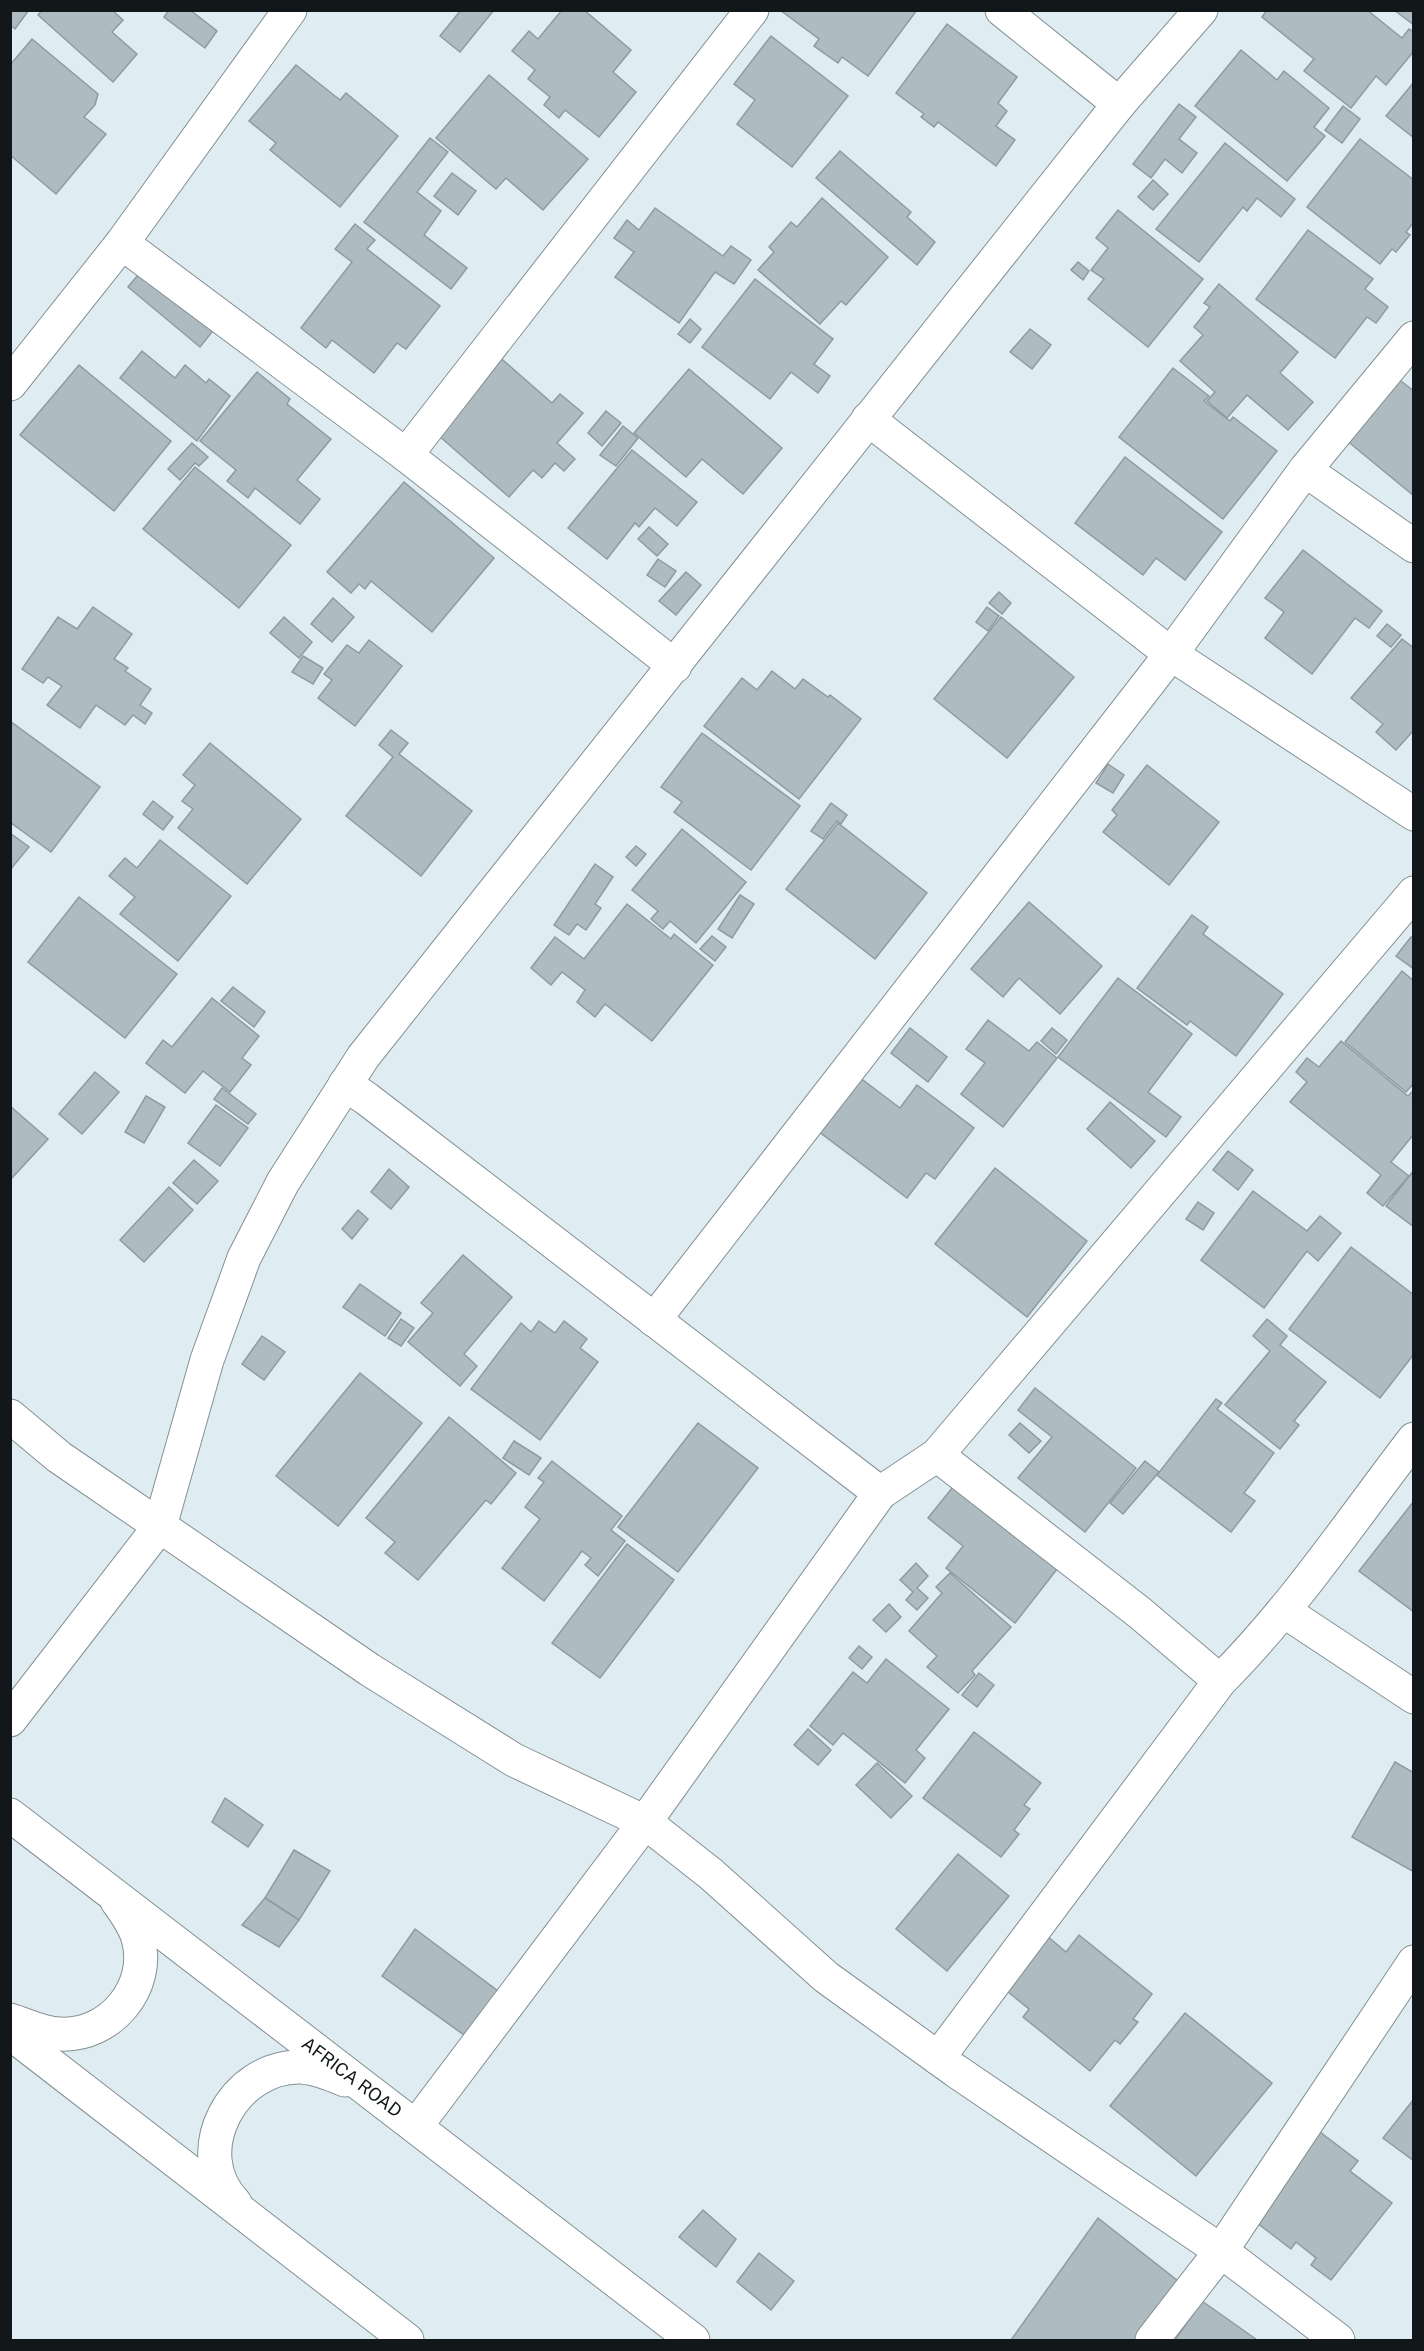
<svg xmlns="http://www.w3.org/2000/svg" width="1424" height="2351" font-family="'Public Sans',sans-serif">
<rect width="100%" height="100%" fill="#dfedf2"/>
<g fill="#aebcc1" stroke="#8e9ba0" stroke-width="1.5">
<path d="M 10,10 L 29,10 L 15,29 L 10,25 Z"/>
<path d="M 42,10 L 112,10 L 123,20 L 112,32 L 137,54 L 113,82 L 38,15 Z"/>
<path d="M 169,10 L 190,10 L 217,31 L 205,48 L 164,17 Z"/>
<path d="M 461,10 L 494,10 L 460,52 L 440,36 Z"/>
<path d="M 562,10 L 584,10 L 631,50 L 613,72 L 636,92 L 599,137 L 565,110 L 559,118 L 544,105 L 550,97 L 528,79 L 535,70 L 512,51 L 529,31 L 538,39 Z"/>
<path d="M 780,10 L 917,10 L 868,76 L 842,57 L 838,63 L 814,46 L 819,39 Z"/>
<path d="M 1267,10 L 1367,10 L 1402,38 L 1409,29 L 1414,32 L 1414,51 L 1386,85 L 1376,76 L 1351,108 L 1304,71 L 1314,59 L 1262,17 Z"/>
<path d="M 1394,10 L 1414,10 L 1414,25 Z"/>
<path d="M 947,24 L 1017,77 L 998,103 L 1007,111 L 996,126 L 1015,140 L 996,166 L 938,122 L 934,127 L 921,117 L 924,114 L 896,93 Z"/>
<path d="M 771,36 L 848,96 L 792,167 L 737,124 L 755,100 L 734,84 Z"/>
<path d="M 32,39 L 98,94 L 95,105 L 84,117 L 106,134 L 56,194 L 10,155 L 10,65 Z"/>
<path d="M 1241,50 L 1277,80 L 1284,71 L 1329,108 L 1314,127 L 1325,136 L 1287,181 L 1195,106 Z"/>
<path d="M 296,65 L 340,100 L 346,93 L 398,136 L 340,207 L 270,150 L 276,143 L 249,121 Z"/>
<path d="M 489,75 L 588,159 L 543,210 L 506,178 L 496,189 L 436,138 Z"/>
<path d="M 1414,82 L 1414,138 L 1386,116 Z"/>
<path d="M 1179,104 L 1196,117 L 1179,139 L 1197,153 L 1182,173 L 1165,159 L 1151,178 L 1133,164 Z"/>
<path d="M 1343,106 L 1360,119 L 1342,143 L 1325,130 Z"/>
<path d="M 430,138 L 448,152 L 417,192 L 441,211 L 424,235 L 467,268 L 451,289 L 364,222 Z"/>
<path d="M 1360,139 L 1414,180 L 1414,222 L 1406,232 L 1410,235 L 1396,252 L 1392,249 L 1380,264 L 1307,207 Z"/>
<path d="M 1225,143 L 1295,199 L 1281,217 L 1257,198 L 1247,211 L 1243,207 L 1199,262 L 1156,229 Z"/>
<path d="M 840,151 L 911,212 L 907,217 L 935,242 L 917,265 L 816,178 Z"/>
<path d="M 452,173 L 476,191 L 458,215 L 434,196 Z"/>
<path d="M 1153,180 L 1168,194 L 1153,210 L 1138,197 Z"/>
<path d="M 822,198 L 888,257 L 846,305 L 841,301 L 820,324 L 758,270 L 774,252 L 769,247 L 791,222 L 797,227 Z"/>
<path d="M 655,208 L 723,256 L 731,246 L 751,260 L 734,284 L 715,272 L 679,323 L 615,277 L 634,252 L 614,238 L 627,220 L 639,230 Z"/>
<path d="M 1118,210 L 1203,279 L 1148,347 L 1088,299 L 1104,279 L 1091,270 L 1108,248 L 1096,238 Z"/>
<path d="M 355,224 L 375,240 L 367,249 L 440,306 L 406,349 L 397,343 L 374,373 L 332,340 L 326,348 L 301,328 L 352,262 L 335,249 Z"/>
<path d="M 1308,230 L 1373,279 L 1365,289 L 1388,307 L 1376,323 L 1367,317 L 1335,358 L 1256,299 Z"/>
<path d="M 1078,262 L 1089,271 L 1083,280 L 1071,270 Z"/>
<path d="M 147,264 L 219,323 L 200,347 L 128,287 Z"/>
<path d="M 755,279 L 833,339 L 814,364 L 830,376 L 818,393 L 791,372 L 770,399 L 702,347 Z"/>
<path d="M 1219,284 L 1298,352 L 1280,373 L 1313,402 L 1288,430 L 1247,395 L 1227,418 L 1207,401 L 1215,392 L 1180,361 L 1203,335 L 1194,327 L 1210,307 L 1204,303 Z"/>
<path d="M 690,319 L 701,329 L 690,343 L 678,334 Z"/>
<path d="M 1030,329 L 1051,345 L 1032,369 L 1010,352 Z"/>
<path d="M 142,351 L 175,378 L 185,365 L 206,383 L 209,379 L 230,396 L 197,441 L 120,378 Z"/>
<path d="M 496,354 L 552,403 L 560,394 L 583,413 L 557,443 L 575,459 L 564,471 L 555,463 L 542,478 L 533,470 L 509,497 L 431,429 Z"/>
<path d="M 79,365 L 171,441 L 114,511 L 20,435 Z"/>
<path d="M 1173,368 L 1209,396 L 1204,401 L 1230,421 L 1233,417 L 1277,451 L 1223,519 L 1119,437 Z"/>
<path d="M 689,369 L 782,448 L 743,494 L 702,459 L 686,477 L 634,433 Z"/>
<path d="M 257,372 L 290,399 L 287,404 L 331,439 L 297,480 L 320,499 L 300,524 L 255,488 L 248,498 L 227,481 L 236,470 L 200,441 Z"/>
<path d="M 1397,378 L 1414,391 L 1414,496 L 1346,440 Z"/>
<path d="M 606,411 L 621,423 L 602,446 L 588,433 Z"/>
<path d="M 623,426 L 638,438 L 616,466 L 600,455 Z"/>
<path d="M 192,443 L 208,457 L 199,466 L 195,463 L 180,480 L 168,469 Z"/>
<path d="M 632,450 L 697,502 L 677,526 L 655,508 L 639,527 L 635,523 L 607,559 L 568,528 Z"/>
<path d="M 1125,457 L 1222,532 L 1185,580 L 1156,558 L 1143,575 L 1075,523 Z"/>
<path d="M 195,467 L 291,545 L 239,608 L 143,529 Z"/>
<path d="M 404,482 L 494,558 L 432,632 L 371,581 L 365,589 L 359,584 L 351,593 L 327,572 Z"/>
<path d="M 649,527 L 668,544 L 657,556 L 638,539 Z"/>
<path d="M 1303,550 L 1382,611 L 1369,628 L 1355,618 L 1312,674 L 1265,638 L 1284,612 L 1265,598 Z"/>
<path d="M 658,559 L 676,571 L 665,587 L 647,575 Z"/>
<path d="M 686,572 L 701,585 L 676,615 L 659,601 Z"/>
<path d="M 999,592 L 1011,603 L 1002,614 L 989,603 Z"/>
<path d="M 333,598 L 354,617 L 332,642 L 311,624 Z"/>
<path d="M 93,607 L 132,634 L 114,659 L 128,668 L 125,671 L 151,689 L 140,705 L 152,713 L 145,724 L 133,715 L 125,725 L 96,705 L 80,728 L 47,705 L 62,686 L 48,677 L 43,683 L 22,669 L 58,617 L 77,629 Z"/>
<path d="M 987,607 L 999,616 L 988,631 L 976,622 Z"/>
<path d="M 284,617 L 312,642 L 299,658 L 270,633 Z"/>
<path d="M 1001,617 L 1074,677 L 1007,758 L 934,699 Z"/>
<path d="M 1387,624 L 1401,635 L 1391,647 L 1377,636 Z"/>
<path d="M 1402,639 L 1414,648 L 1414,730 L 1396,750 L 1376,732 L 1383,724 L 1351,698 Z"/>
<path d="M 369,640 L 402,666 L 355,726 L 318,698 L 332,680 L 324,674 L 347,645 L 359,653 Z"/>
<path d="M 303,656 L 323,668 L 313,684 L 292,672 Z"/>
<path d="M 772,671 L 795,689 L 803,679 L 828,697 L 830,695 L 861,719 L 799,799 L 704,726 L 742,678 L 757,690 Z"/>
<path d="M 10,721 L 100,787 L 51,852 L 10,822 Z"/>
<path d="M 391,730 L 408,743 L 399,754 L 472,811 L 421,876 L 346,816 L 393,757 L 379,745 Z"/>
<path d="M 702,733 L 800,806 L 751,870 L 674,812 L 682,802 L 661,787 Z"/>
<path d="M 210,743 L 301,819 L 247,884 L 178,828 L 193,809 L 182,801 L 195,785 L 183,775 Z"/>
<path d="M 1108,764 L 1124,775 L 1113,793 L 1096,783 Z"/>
<path d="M 1147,765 L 1219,822 L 1169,885 L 1103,832 L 1117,815 L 1112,810 Z"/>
<path d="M 153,801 L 173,817 L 163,830 L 143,814 Z"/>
<path d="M 831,803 L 847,815 L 841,824 L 837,821 L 823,839 L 811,831 Z"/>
<path d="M 838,823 L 927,893 L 875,959 L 786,889 Z"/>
<path d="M 682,829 L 746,882 L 696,943 L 670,921 L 663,929 L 651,919 L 658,911 L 632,890 Z"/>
<path d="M 10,833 L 29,847 L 10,870 Z"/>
<path d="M 160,840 L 231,896 L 178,961 L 120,914 L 135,897 L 109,876 L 125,858 L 137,868 Z"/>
<path d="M 636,846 L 646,854 L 636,866 L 626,857 Z"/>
<path d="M 595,864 L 613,877 L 595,904 L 601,908 L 586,930 L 577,924 L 569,935 L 554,925 Z"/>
<path d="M 740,895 L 754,904 L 732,938 L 718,929 Z"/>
<path d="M 79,897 L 177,974 L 125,1038 L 28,962 Z"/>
<path d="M 1029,902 L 1102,966 L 1060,1014 L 1019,978 L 1003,997 L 971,969 Z"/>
<path d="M 627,904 L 671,939 L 674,934 L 713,965 L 652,1041 L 605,1004 L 595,1017 L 577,1002 L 585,990 L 562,972 L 551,985 L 531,968 L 555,937 L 584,959 Z"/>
<path d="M 1192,915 L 1208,927 L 1203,934 L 1283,994 L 1236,1056 L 1190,1021 L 1187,1025 L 1137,988 Z"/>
<path d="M 712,936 L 726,947 L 715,961 L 700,949 Z"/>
<path d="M 1411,937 L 1414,939 L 1414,969 L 1396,956 Z"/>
<path d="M 1402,971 L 1414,981 L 1414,1083 L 1406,1092 L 1345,1042 Z"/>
<path d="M 1118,978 L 1192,1034 L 1148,1092 L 1181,1117 L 1166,1137 L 1058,1057 Z"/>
<path d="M 233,987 L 265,1012 L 254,1027 L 221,1001 Z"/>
<path d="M 212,998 L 259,1036 L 242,1058 L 251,1065 L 230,1092 L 203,1071 L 185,1093 L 146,1063 L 163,1040 L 172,1047 Z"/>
<path d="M 988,1020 L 1029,1051 L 1037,1042 L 1057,1058 L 1003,1127 L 961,1094 L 985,1063 L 966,1049 Z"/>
<path d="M 910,1028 L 947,1057 L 928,1082 L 891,1053 Z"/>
<path d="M 1052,1028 L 1067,1040 L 1056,1054 L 1041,1041 Z"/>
<path d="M 1341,1041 L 1408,1096 L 1414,1090 L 1414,1134 L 1391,1162 L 1409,1176 L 1383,1206 L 1367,1193 L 1381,1175 L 1290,1102 L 1307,1082 L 1296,1072 L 1307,1058 L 1319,1067 Z"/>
<path d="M 95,1072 L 119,1092 L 82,1134 L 59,1114 Z"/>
<path d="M 855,1074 L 900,1108 L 917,1085 L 974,1128 L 935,1179 L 926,1173 L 907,1198 L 814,1128 Z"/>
<path d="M 222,1088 L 256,1114 L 248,1124 L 214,1099 Z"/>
<path d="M 146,1096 L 165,1107 L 144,1143 L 125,1132 Z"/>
<path d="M 1110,1102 L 1155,1141 L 1131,1168 L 1087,1129 Z"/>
<path d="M 216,1105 L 248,1128 L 220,1166 L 188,1143 Z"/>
<path d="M 10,1106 L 48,1139 L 10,1180 Z"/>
<path d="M 1228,1151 L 1253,1170 L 1238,1190 L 1213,1170 Z"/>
<path d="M 194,1160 L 218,1181 L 197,1204 L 173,1183 Z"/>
<path d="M 995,1168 L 1087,1241 L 1027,1317 L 935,1244 Z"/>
<path d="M 389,1169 L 409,1187 L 391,1209 L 371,1192 Z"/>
<path d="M 1414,1170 L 1414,1227 L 1386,1206 Z"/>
<path d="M 169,1187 L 193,1210 L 144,1262 L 120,1240 Z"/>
<path d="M 1253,1191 L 1307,1231 L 1320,1216 L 1341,1233 L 1318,1261 L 1307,1251 L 1264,1308 L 1201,1260 Z"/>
<path d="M 1198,1202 L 1214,1213 L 1203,1230 L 1186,1219 Z"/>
<path d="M 358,1210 L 368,1219 L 352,1239 L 342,1229 Z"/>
<path d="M 1351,1247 L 1414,1295 L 1414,1354 L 1380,1398 L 1289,1329 Z"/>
<path d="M 463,1255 L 512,1297 L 464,1354 L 477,1366 L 460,1386 L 408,1342 L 433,1313 L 421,1303 Z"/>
<path d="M 360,1284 L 401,1313 L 385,1336 L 343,1307 Z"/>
<path d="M 401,1319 L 414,1328 L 401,1346 L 388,1338 Z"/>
<path d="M 1267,1319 L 1287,1336 L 1280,1345 L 1326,1382 L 1294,1421 L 1299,1425 L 1280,1449 L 1225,1405 L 1270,1351 L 1253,1336 Z"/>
<path d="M 539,1321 L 555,1333 L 564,1321 L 587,1339 L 580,1348 L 598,1362 L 540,1440 L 471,1389 L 521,1323 L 531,1332 Z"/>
<path d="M 262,1336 L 285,1352 L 264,1380 L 242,1364 Z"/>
<path d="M 360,1373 L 422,1423 L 338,1526 L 276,1476 Z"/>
<path d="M 1035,1388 L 1136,1468 L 1085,1532 L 1018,1478 L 1052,1437 L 1018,1410 Z"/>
<path d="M 1216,1399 L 1222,1403 L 1217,1409 L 1274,1453 L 1244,1493 L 1255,1501 L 1231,1532 L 1157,1475 Z"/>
<path d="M 449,1417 L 516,1473 L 491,1504 L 486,1500 L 418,1580 L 385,1553 L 395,1542 L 366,1518 Z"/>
<path d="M 698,1423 L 758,1468 L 678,1572 L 618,1527 Z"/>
<path d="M 1020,1423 L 1041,1441 L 1029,1453 L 1009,1435 Z"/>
<path d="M 514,1441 L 541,1458 L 529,1475 L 503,1458 Z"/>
<path d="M 552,1461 L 622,1516 L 611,1530 L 625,1541 L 598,1576 L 585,1565 L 591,1558 L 582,1551 L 544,1601 L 502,1568 L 540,1519 L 525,1507 L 544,1482 L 538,1478 Z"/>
<path d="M 1145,1461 L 1159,1472 L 1123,1514 L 1110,1503 Z"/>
<path d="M 961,1477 L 1065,1559 L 1015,1623 L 946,1568 L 963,1546 L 928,1518 Z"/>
<path d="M 1414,1501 L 1414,1612 L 1359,1571 Z"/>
<path d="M 627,1544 L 674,1580 L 600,1678 L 552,1643 Z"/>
<path d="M 916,1563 L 928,1576 L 917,1588 L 928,1598 L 917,1610 L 906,1600 L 913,1592 L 900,1580 Z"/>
<path d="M 950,1573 L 1011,1627 L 972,1671 L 975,1675 L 958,1693 L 927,1667 L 937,1656 L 909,1631 L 942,1593 L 936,1587 Z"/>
<path d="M 889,1604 L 901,1617 L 886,1632 L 873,1620 Z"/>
<path d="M 859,1646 L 872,1657 L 862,1669 L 849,1658 Z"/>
<path d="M 886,1659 L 949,1709 L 916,1750 L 925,1758 L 905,1783 L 843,1733 L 833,1745 L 810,1726 L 853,1672 L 867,1683 Z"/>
<path d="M 979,1673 L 994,1685 L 977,1707 L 962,1695 Z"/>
<path d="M 808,1729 L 831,1750 L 818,1765 L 794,1745 Z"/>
<path d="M 974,1732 L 1041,1783 L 1024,1805 L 1030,1809 L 1014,1830 L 1019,1834 L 1001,1857 L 923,1798 Z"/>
<path d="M 1395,1762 L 1414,1773 L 1414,1872 L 1352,1837 Z"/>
<path d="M 877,1763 L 912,1796 L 891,1818 L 856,1785 Z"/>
<path d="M 225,1798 L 263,1825 L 248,1847 L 212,1822 Z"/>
<path d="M 294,1850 L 330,1871 L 299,1920 L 265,1898 Z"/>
<path d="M 958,1854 L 1009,1896 L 947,1971 L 896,1929 Z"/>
<path d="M 265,1898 L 299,1920 L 279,1947 L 242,1925 Z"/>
<path d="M 415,1929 L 506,1997 L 471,2040 L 382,1976 Z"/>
<path d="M 1046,1935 L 1066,1952 L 1079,1935 L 1152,1994 L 1133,2019 L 1138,2022 L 1120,2044 L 1115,2040 L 1090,2071 L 1023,2017 L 1029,2009 L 1003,1988 Z"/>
<path d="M 1185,2013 L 1272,2083 L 1196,2176 L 1110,2106 Z"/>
<path d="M 1414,2099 L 1414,2161 L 1383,2138 Z"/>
<path d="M 1316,2129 L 1358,2161 L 1350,2171 L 1392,2203 L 1331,2280 L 1311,2265 L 1316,2258 L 1296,2242 L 1291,2249 L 1248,2216 Z"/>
<path d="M 703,2210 L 736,2239 L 716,2267 L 679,2237 Z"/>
<path d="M 1098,2218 L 1183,2285 L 1142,2340 L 1011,2340 Z"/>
<path d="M 759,2253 L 794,2281 L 771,2310 L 737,2282 Z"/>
<path d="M 1202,2301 L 1257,2340 L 1175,2340 Z"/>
</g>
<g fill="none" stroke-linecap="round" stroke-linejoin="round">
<defs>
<g id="minor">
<path d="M 1002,10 L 1119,104"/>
<path d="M 122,243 L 406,455 L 675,666"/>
<path d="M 10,384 L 122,243 L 290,10"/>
<path d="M 868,419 L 1171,654 L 1414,814"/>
<path d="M 406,455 L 752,10"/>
<path d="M 1305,470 L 1414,546"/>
<path d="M 345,1084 L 367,1099 L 880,1493 L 937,1455 L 1140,1613 L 1220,1681"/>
<path d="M 654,1320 L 1171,654 L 1305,470 L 1414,338"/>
<path d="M 10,1416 L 59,1457 L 370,1670 L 514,1760 L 645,1822 L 711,1874 L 826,1977 L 956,2071 L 1221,2251 L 1338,2340"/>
<path d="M 937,1455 L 1414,893"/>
<path d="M 1284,1611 L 1414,1697"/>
<path d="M 10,1720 L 160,1526 L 207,1360 L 244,1258 L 283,1182 L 363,1057 L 1119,104 L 1201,10"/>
<path d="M 938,2058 L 1220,1681 C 1293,1608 1351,1521 1414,1439"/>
<path d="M 416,2126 L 645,1822 L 880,1493"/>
<path d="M 1152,2340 L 1221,2251 L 1414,1962"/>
</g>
<g id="tertiary">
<path d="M 10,1815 L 693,2340"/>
<path d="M 10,2020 C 26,2025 43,2034 60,2034 C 110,2037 152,1987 138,1938 C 134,1924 125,1912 117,1901"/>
<path d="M 10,2033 L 407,2340"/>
<path d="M 235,2203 C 186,2153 233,2065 301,2067 C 316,2068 331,2074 345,2080"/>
</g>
</defs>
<use href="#minor" stroke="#839095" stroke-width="35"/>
<use href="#tertiary" stroke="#839095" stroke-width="35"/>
<use href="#minor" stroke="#fff" stroke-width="33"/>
<use href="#tertiary" stroke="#fff" stroke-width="33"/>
</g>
<g text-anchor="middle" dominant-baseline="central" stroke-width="4.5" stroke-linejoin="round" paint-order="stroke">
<g font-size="18" fill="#121719" stroke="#fff">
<text transform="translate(352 2077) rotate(37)">AFRICA ROAD</text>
</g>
</g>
<rect width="1424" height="2351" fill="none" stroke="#121719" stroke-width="24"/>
</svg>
